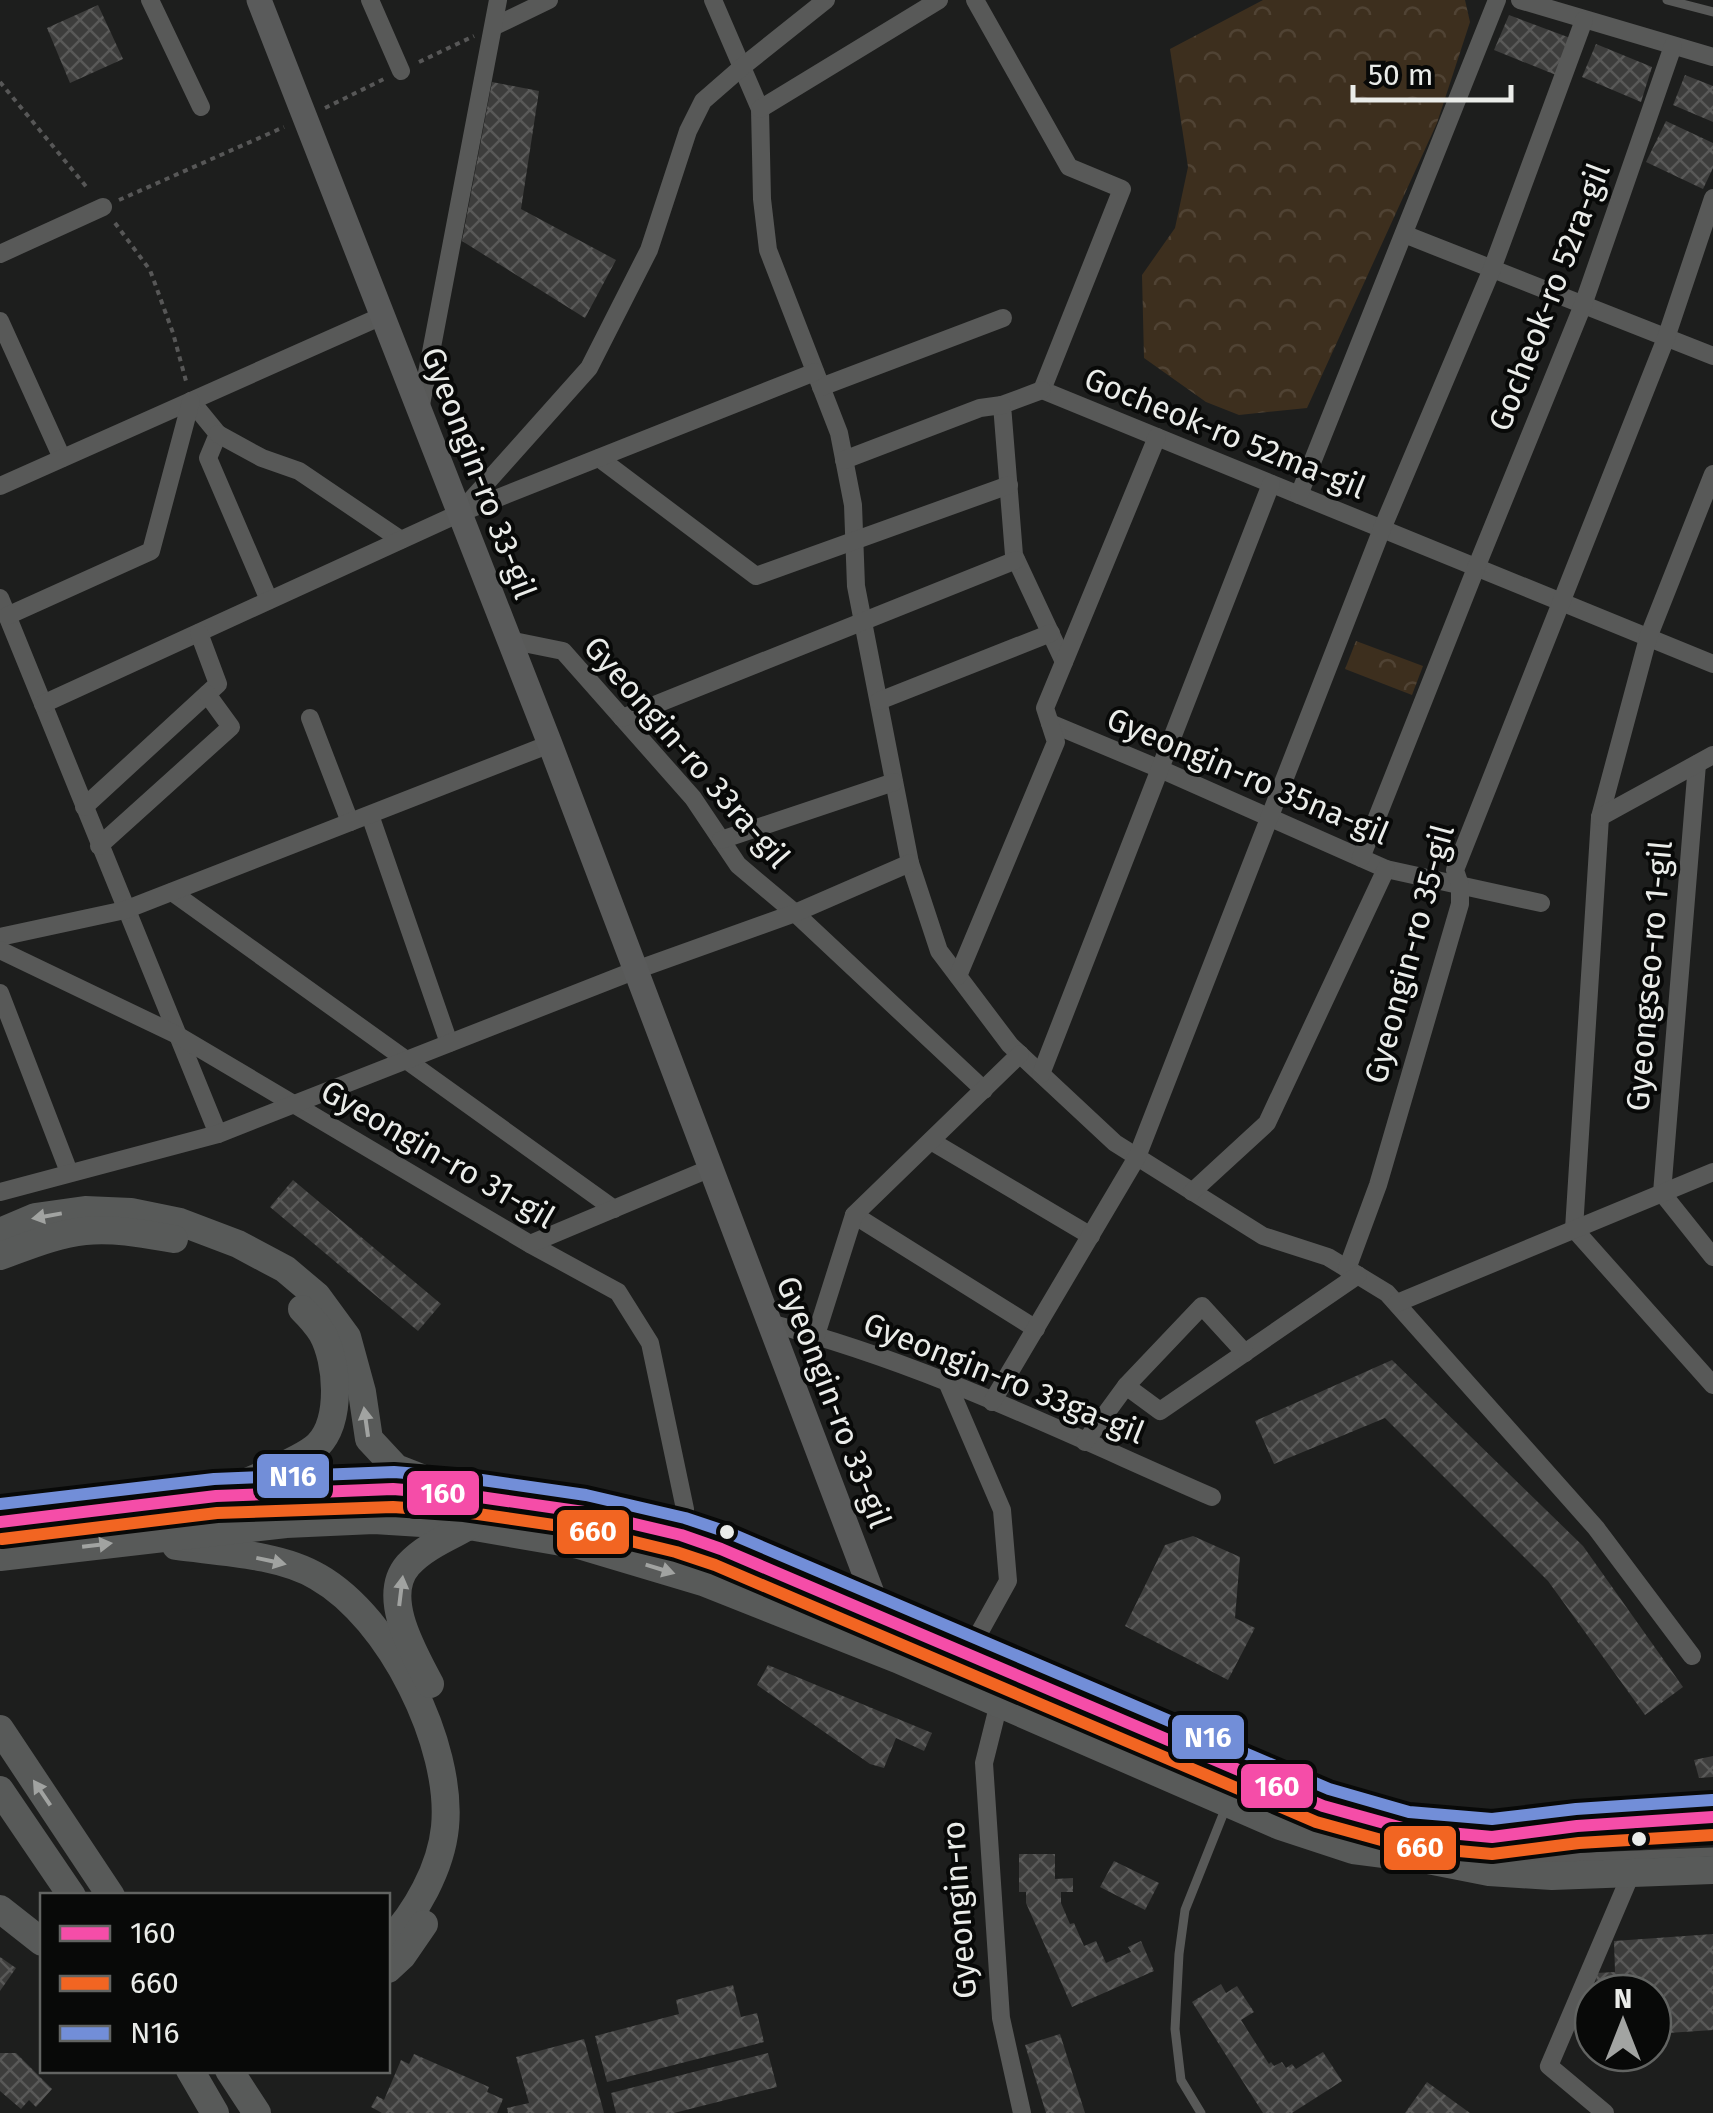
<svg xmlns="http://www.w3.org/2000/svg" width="1713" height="2113" font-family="'Fira Sans',sans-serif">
<defs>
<pattern id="forest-crowns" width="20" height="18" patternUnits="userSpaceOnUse" patternTransform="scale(2.5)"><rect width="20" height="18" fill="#3d2f1e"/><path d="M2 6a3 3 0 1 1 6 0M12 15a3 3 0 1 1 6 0" fill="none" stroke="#504334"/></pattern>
<pattern id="building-cross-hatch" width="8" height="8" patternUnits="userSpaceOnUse" patternTransform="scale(2.5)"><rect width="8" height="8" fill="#3d3d3c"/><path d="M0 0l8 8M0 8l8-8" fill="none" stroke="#595958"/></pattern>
</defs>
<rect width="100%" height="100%" fill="#1d1e1d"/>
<g fill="url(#forest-crowns)">
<path d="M 1263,0 L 1465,0 L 1470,22 L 1437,123 L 1307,408 L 1239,415 L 1206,402 L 1144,358 L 1142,275 L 1175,228 L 1188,167 L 1170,49 Z"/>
<path d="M 1356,641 L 1423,666 L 1412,695 L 1345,669 Z"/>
</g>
<g fill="url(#building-cross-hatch)">
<path d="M 98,5 L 123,59 L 70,83 L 47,28 Z"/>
<path d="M 1509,15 L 1573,39 L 1556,75 L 1494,50 Z"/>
<path d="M 1596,44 L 1652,67 L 1641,102 L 1582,77 Z"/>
<path d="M 1685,75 L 1713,86 L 1713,122 L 1673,105 Z"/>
<path d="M 492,82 L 539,91 L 521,209 L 616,260 L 585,318 L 462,241 Z"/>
<path d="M 1666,121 L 1713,143 L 1713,168 L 1703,189 L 1646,162 Z"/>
<path d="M 293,1180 L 441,1304 L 418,1331 L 270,1207 Z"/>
<path d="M 1392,1360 L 1583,1546 L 1683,1687 L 1645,1715 L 1548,1581 L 1385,1418 L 1274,1464 L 1255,1421 Z"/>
<path d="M 1193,1536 L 1240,1557 L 1235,1618 L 1255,1628 L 1228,1680 L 1125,1626 L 1165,1545 Z"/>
<path d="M 768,1665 L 932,1733 L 924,1751 L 896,1738 L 884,1768 L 870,1764 L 757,1685 Z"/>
<path d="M 1713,1756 L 1713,1777 L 1699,1778 L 1694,1760 Z"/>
<path d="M 1019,1854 L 1055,1854 L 1055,1879 L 1073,1878 L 1073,1892 L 1061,1892 L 1061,1903 L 1070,1924 L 1074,1923 L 1084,1946 L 1096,1941 L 1106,1963 L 1131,1952 L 1128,1947 L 1141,1941 L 1154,1971 L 1072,2007 L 1026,1903 L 1026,1892 L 1019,1892 Z"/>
<path d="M 1114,1861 L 1159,1883 L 1145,1910 L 1100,1887 Z"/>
<path d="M 1713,1934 L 1713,2030 L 1653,2034 L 1653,1993 L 1597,1993 L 1596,1973 L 1615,1972 L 1614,1941 Z"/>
<path d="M 0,1957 L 16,1968 L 0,1991 Z"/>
<path d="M 1221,1984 L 1226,1993 L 1237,1986 L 1254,2012 L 1241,2020 L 1269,2064 L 1271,2062 L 1274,2066 L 1282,2062 L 1286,2068 L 1292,2064 L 1296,2069 L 1323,2052 L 1342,2081 L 1292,2113 L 1263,2113 L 1192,2002 Z"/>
<path d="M 733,1985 L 741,2017 L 757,2013 L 764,2042 L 607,2082 L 595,2036 L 679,2014 L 676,2000 Z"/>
<path d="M 1060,2034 L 1085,2113 L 1046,2113 L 1025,2045 Z"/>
<path d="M 584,2039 L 604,2113 L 508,2113 L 507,2108 L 529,2103 L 516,2057 Z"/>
<path d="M 0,2053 L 16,2053 L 52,2089 L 36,2107 L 29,2100 L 21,2109 L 0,2091 Z"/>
<path d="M 768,2053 L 777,2087 L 674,2113 L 616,2113 L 611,2093 Z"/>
<path d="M 414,2054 L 489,2087 L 487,2092 L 503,2099 L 497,2113 L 382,2113 L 371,2107 L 377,2096 L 384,2100 L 401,2060 L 409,2064 Z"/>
<path d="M 1427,2082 L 1470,2113 L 1405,2113 Z"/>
</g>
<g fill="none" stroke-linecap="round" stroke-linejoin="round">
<g stroke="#575757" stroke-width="4" stroke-dasharray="5 5" stroke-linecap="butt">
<path d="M 419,62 L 474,36"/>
<path d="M 0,82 L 89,190"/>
<path d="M 325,108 L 384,79"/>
<path d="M 119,200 L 284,127"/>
<path d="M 115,223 L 150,270 L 173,333 L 186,381"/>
</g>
<g stroke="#585958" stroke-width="9">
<path d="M 1667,0 L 1713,12"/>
<path d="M 1576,1839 L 1686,1841 L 1713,1839"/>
<path d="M 1476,1858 L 1561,1858 L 1713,1852"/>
<path d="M 1201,2113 L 1181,2080 L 1175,2029 L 1179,1954 L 1185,1910 L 1228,1802 L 1242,1774"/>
</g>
<g stroke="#585958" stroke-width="18">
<path d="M 150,0 L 201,107"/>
<path d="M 370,0 L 401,71"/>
<path d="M 713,0 L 760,109 L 762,199 L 768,250 L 839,433 L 853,505 L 856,586 L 910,863 L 939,951 L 1010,1045 L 1115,1143 L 1263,1236 L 1328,1257 L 1387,1293 L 1596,1528 L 1692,1656"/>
<path d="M 975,0 L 1069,167 L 1122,189 L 1042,390 L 1713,664"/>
<path d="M 1520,0 L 1713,57"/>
<path d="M 495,26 L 549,0"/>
<path d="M 760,109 L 939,0"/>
<path d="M 1404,234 L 1713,356"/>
<path d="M 0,254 L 103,207"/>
<path d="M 0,321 L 62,458"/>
<path d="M 821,387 L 1003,318"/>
<path d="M 1042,390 L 1002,405 L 1014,555 L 1064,662"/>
<path d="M 191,401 L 218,434 L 208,458 L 269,600"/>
<path d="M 420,410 L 498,0"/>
<path d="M 218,434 L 262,458 L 299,471 L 401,540"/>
<path d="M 599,458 L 756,576 L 1009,485"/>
<path d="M 844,460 L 980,408 L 1002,405"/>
<path d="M 1713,474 L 1648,638 L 1600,817 L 1574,1229 L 1713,1385"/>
<path d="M 0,486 L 382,316"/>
<path d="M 1299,495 L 1497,0"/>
<path d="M 463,509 L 589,368 L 649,250 L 688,131 L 703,101 L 742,67 L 826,0"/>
<path d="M 0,598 L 218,1134"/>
<path d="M 7,616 L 151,551 L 191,401"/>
<path d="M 509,640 L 563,651 L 693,798 L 738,865 L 795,913 L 984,1090"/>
<path d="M 879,701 L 1051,633"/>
<path d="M 43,704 L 460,513 L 815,372"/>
<path d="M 310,718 L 350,822"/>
<path d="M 622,718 L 1016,560"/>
<path d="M 1050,723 L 1160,769 L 1386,869 L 1541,903"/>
<path d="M 1697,764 L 1662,1193 L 1713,1257"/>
<path d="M 84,807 L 218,684 L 199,633"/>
<path d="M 370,815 L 449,1043"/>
<path d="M 1600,817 L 1713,755"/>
<path d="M 721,840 L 894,782"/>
<path d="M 99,846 L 231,727 L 207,694"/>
<path d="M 1361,858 L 1476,568 L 1583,305 L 1673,46"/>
<path d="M 172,892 L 614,1209"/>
<path d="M 0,937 L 125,910 L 550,744"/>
<path d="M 0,950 L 177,1035 L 530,1244 L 618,1292 L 650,1343 L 685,1509 L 681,1535"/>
<path d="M 958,976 L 1056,742 L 1045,708 L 1157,437"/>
<path d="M 0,993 L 69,1172"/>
<path d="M 1041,1074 L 1271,484"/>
<path d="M 931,1141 L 1091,1236"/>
<path d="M 0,1192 L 218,1134 L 636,970 L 795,913 L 910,863"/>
<path d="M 1192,1192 L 1267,1123 L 1386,869"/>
<path d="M 854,1215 L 1036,1329"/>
<path d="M 530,1244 L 711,1168"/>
<path d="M 1347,1269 L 1378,1185 L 1460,904 L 1460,885 L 1455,870 L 1666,338 L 1713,198"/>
<path d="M 1397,1303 L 1713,1172"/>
<path d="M 769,1323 C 923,1362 1067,1434 1212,1497"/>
<path d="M 816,1335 L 854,1215 L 1020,1054"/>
<path d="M 947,1382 L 1002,1510 L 1008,1581 L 968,1653"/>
<path d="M 1126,1386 L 1160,1411 L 1358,1275"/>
<path d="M 992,1402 L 1137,1157 L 1382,529 L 1492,269 L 1584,20"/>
<path d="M 1085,1442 L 1126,1386 L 1202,1306 L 1245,1353"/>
<path d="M 999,1703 L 984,1763 L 1001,2018 L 1022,2113"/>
<path d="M 1605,2113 L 1549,2066 L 1631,1874"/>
</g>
<path stroke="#5a5b5b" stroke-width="25" d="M 259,0 L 550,744 L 897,1659"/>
<g stroke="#585a59" stroke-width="28">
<path d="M 0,1232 L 35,1217 L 85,1210 L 131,1212 L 180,1222 L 238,1244 L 285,1269 L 317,1296 L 347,1337 L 362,1392 L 369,1439 L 396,1468 L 437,1484"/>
<path d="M 0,1256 C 28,1246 56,1234 85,1231 C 115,1228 145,1234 174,1239"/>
<path d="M 226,1491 C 248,1481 303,1460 318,1445 C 342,1420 338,1362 322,1333 C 317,1325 309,1316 302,1309"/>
<path d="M 0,1522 L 216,1496 L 393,1489 L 466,1495 L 584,1512 L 681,1535 L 721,1549 L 1243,1770 L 1323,1806 L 1406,1829 L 1492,1837 L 1577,1826 L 1713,1817"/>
<path d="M 176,1546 C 220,1552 280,1554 318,1577 C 390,1618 453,1745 445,1827 C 441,1868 416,1913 388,1942"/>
<path d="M 0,1557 L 286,1524 L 374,1520 L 469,1526 L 579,1545 L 703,1582 L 897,1659 L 1280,1826 L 1353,1850 L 1423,1859 L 1489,1872 L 1552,1876 L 1713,1870"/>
<path d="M 430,1684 C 414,1653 380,1597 408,1565 C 424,1547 449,1537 469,1526"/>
<path d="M 0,1729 L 111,1896"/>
<path d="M 0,1790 L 72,1896"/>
<path d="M 0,1909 L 42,1942"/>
<path d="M 388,1969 L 402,1956 L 424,1924"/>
<path d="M 190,2070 L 215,2113"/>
<path d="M 229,2070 L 257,2113"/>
</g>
<defs>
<path id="bus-1" d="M 0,1522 L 216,1496 L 393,1489 L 466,1495 L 584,1512 L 681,1535 L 721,1549 L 1323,1806 L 1406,1829 L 1492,1837 L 1577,1826 L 1713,1817"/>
<path id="bus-2" d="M 2,1539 L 217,1513 L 393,1507 L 464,1512 L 581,1529 L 676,1552 L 715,1565 L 1316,1822 L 1403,1846 L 1492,1854 L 1579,1843 L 1713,1835"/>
<path id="bus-3" d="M 0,1504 L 214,1479 L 394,1472 L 468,1478 L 586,1495 L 685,1518 L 727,1532 L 1329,1789 L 1409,1812 L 1492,1819 L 1576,1809 L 1712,1800"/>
</defs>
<use href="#bus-1" stroke="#080908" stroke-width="20"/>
<use href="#bus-2" stroke="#080908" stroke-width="20"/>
<use href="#bus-3" stroke="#080908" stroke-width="20"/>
<use href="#bus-1" stroke="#f54da8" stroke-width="12"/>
<use href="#bus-2" stroke="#f26522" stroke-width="12"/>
<use href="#bus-3" stroke="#728ed8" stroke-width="12"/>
</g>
<defs><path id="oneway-solid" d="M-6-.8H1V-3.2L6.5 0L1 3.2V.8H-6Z" transform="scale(2.5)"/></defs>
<g fill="#a1a3a1">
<use href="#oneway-solid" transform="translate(47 1216) rotate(170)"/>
<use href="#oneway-solid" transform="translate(366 1422) rotate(-98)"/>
<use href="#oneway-solid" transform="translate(97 1545) rotate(-7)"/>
<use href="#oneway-solid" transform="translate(271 1561) rotate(12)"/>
<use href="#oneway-solid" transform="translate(660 1569) rotate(17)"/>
<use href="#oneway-solid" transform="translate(401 1591) rotate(-83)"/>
<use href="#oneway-solid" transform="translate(42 1793) rotate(-124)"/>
</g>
<g fill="#eaece9" stroke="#080908" stroke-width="4">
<circle cx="727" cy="1532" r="9"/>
<circle cx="1639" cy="1839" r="9"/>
</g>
<g text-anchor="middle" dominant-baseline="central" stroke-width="8" stroke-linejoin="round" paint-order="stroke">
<g font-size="32" fill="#eaece9" stroke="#080908">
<text transform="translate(1549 297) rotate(-69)">Gocheok-ro 52ra-gil</text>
<text transform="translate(1225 433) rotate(22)">Gocheok-ro 52ma-gil</text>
<text transform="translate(479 473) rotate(69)">Gyeongin-ro 33-gil</text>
<text transform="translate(687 752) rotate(49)">Gyeongin-ro 33ra-gil</text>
<text transform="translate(1248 776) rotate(23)">Gyeongin-ro 35na-gil</text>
<text transform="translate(1409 954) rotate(-75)">Gyeongin-ro 35-gil</text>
<text transform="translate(1649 976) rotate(-85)">Gyeongseo-ro 1-gil</text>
<text transform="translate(438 1154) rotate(30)">Gyeongin-ro 31-gil</text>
<text transform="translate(1004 1378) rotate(22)">Gyeongin-ro 33ga-gil</text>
<text transform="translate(834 1402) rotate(69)">Gyeongin-ro 33-gil</text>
<text transform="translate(959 1910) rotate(-94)">Gyeongin-ro</text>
</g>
</g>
<g stroke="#080908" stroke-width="4">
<rect x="255" y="1452" width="76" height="48" rx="10" fill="#728ed8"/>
<rect x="405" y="1469" width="76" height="48" rx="10" fill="#f54da8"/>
<rect x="555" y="1508" width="76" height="48" rx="10" fill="#f26522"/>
<rect x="1170" y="1713" width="76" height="48" rx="10" fill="#728ed8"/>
<rect x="1239" y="1762" width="76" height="48" rx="10" fill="#f54da8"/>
<rect x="1382" y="1824" width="76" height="48" rx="10" fill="#f26522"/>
</g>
<g font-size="28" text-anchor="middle" font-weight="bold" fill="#fff">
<text x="293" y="1486">N16</text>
<text x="443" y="1503">160</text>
<text x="593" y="1541">660</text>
<text x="1208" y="1747">N16</text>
<text x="1277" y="1796">160</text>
<text x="1420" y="1857">660</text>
</g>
<rect x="40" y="1893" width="350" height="180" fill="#080908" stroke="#626462" stroke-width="2.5"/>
<rect x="60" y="1926" width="50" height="15" fill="#f54da8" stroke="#626462" stroke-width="2.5"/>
<text x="130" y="1943" font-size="30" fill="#eaece9">160</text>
<rect x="60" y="1976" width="50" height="15" fill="#f26522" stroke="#626462" stroke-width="2.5"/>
<text x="130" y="1993" font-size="30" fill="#eaece9">660</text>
<rect x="60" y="2026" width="50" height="15" fill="#728ed8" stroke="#626462" stroke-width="2.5"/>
<text x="130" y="2043" font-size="30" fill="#eaece9">N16</text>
<g transform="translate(1623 2023)"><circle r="48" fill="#080908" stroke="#626462" stroke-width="2.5"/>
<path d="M0-8L18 38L0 25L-18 38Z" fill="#a2a4a2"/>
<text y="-15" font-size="28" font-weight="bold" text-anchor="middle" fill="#eaece9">N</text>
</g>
<path d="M1353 85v15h158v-15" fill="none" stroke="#eaece9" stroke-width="5"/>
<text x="1368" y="85" font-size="30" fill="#eaece9" stroke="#080908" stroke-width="8" paint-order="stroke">50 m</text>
</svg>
